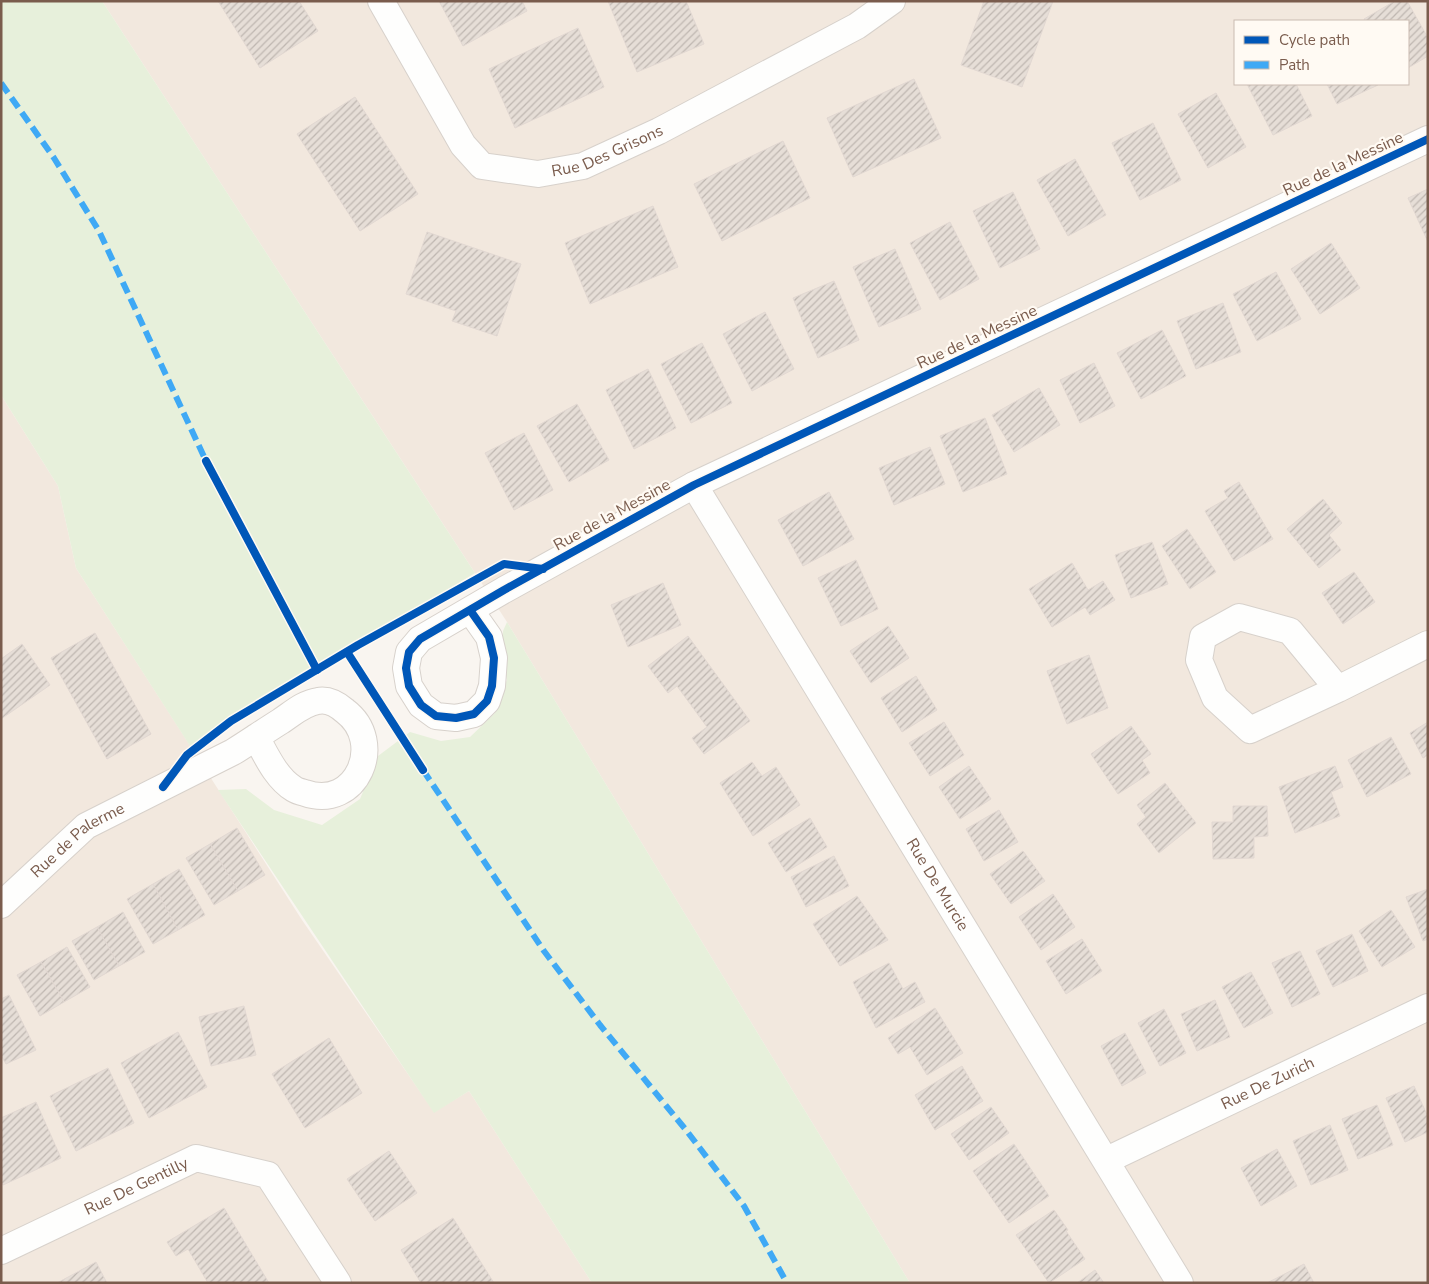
<svg xmlns="http://www.w3.org/2000/svg" width="1429" height="1284" font-family="'Nunito Sans',sans-serif">
<defs>
<pattern id="building-hatch" width="6" height="6" patternUnits="userSpaceOnUse" patternTransform="scale(1.25)"><rect width="6" height="6" fill="#e6ded7"/><path d="M-1 1l2-2M0 6l6-6M5 7l2-2" fill="none" stroke="#bfb7b1"/></pattern>
</defs>
<rect width="100%" height="100%" fill="#f9f5f0"/>
<g fill="#f2e8de" fill-rule="evenodd">
<path d="M 102,1 L 1428,1 L 1428,1283 L 910,1283 L 507,622 ZM 1235,21 L 1408,21 L 1408,84 L 1235,84 Z"/>
<path d="M 1,395 L 58,486 L 76,568 L 302,920 L 434,1112 L 469,1091 L 592,1283 L 1,1283 Z"/>
</g>
<g fill="#e7f0db">
<path d="M 1,1 L 102,1 L 475,573 L 190,746 L 76,568 L 58,486 L 1,395 Z"/>
<path d="M 507,622 L 910,1283 L 592,1283 L 469,1091 L 434,1113 L 218,790 L 246,789 L 274,810 L 322,825 L 360,799 L 378,756 L 410,732 L 441,741 L 470,737 L 495,713 L 507,680 L 501,653 L 503,631 Z"/>
</g>
<g fill="url(#building-hatch)" stroke="#e2d8d2">
<path d="M 218,1 L 299,1 L 318,31 L 260,68 Z"/>
<path d="M 439,1 L 522,1 L 527,11 L 463,46 Z"/>
<path d="M 608,1 L 686,1 L 704,44 L 637,72 Z"/>
<path d="M 984,1 L 1053,1 L 1022,87 L 961,65 Z"/>
<path d="M 1395,1 L 1407,1 L 1428,38 L 1428,56 L 1408,68 L 1408,21 L 1365,21 L 1364,19 Z"/>
<path d="M 578,28 L 604,87 L 515,128 L 489,69 Z"/>
<path d="M 914,79 L 941,138 L 853,177 L 827,118 Z"/>
<path d="M 1247,84 L 1296,84 L 1312,116 L 1273,135 Z"/>
<path d="M 1327,84 L 1378,84 L 1378,85 L 1337,104 Z"/>
<path d="M 1216,93 L 1246,147 L 1208,168 L 1178,114 Z"/>
<path d="M 355,97 L 418,194 L 360,231 L 297,134 Z"/>
<path d="M 1153,123 L 1181,180 L 1140,200 L 1112,143 Z"/>
<path d="M 783,141 L 810,198 L 722,241 L 694,184 Z"/>
<path d="M 1075,159 L 1106,215 L 1068,236 L 1037,180 Z"/>
<path d="M 1428,189 L 1428,242 L 1408,198 Z"/>
<path d="M 1013,192 L 1040,249 L 1000,268 L 973,211 Z"/>
<path d="M 653,206 L 678,267 L 590,304 L 565,243 Z"/>
<path d="M 950,222 L 979,279 L 940,300 L 910,243 Z"/>
<path d="M 427,232 L 521,264 L 497,336 L 452,321 L 456,311 L 406,294 Z"/>
<path d="M 1331,243 L 1360,288 L 1320,314 L 1291,269 Z"/>
<path d="M 895,249 L 921,309 L 879,327 L 853,267 Z"/>
<path d="M 1276,272 L 1301,319 L 1257,341 L 1233,294 Z"/>
<path d="M 834,281 L 859,340 L 818,358 L 793,298 Z"/>
<path d="M 1223,303 L 1241,352 L 1196,369 L 1177,321 Z"/>
<path d="M 765,312 L 794,369 L 752,391 L 723,334 Z"/>
<path d="M 1162,330 L 1186,376 L 1141,399 L 1117,353 Z"/>
<path d="M 702,343 L 732,403 L 691,423 L 661,364 Z"/>
<path d="M 1094,363 L 1115,406 L 1080,423 L 1060,380 Z"/>
<path d="M 648,369 L 676,428 L 634,449 L 606,390 Z"/>
<path d="M 1039,388 L 1060,425 L 1014,452 L 992,415 Z"/>
<path d="M 577,404 L 609,460 L 569,482 L 537,426 Z"/>
<path d="M 985,418 L 1007,474 L 963,492 L 940,436 Z"/>
<path d="M 524,433 L 553,490 L 514,510 L 485,453 Z"/>
<path d="M 930,447 L 945,484 L 894,505 L 879,468 Z"/>
<path d="M 1239,482 L 1273,539 L 1234,561 L 1205,511 L 1228,498 L 1224,491 Z"/>
<path d="M 829,492 L 854,539 L 803,566 L 778,520 Z"/>
<path d="M 1323,499 L 1342,523 L 1329,535 L 1341,550 L 1319,568 L 1287,529 Z"/>
<path d="M 1187,529 L 1216,572 L 1190,589 L 1162,546 Z"/>
<path d="M 1152,542 L 1168,584 L 1131,598 L 1115,555 Z"/>
<path d="M 856,560 L 878,609 L 841,626 L 818,578 Z"/>
<path d="M 1072,563 L 1088,590 L 1103,581 L 1115,600 L 1090,615 L 1085,607 L 1052,627 L 1029,589 Z"/>
<path d="M 1354,572 L 1375,602 L 1343,624 L 1322,593 Z"/>
<path d="M 663,583 L 681,625 L 628,647 L 611,605 Z"/>
<path d="M 888,626 L 909,658 L 871,683 L 850,651 Z"/>
<path d="M 95,633 L 151,734 L 107,759 L 51,658 Z"/>
<path d="M 688,636 L 750,721 L 704,754 L 692,738 L 707,727 L 677,686 L 668,693 L 648,666 Z"/>
<path d="M 22,644 L 50,685 L 1,719 L 1,659 Z"/>
<path d="M 1089,655 L 1108,708 L 1067,724 L 1047,671 Z"/>
<path d="M 916,676 L 937,710 L 902,732 L 881,698 Z"/>
<path d="M 944,722 L 964,755 L 930,776 L 909,743 Z"/>
<path d="M 1428,722 L 1428,755 L 1423,758 L 1410,733 Z"/>
<path d="M 1131,726 L 1151,754 L 1142,760 L 1150,773 L 1118,794 L 1091,754 Z"/>
<path d="M 1391,737 L 1411,774 L 1367,797 L 1348,760 Z"/>
<path d="M 752,762 L 762,776 L 776,767 L 800,805 L 753,836 L 720,783 Z"/>
<path d="M 969,766 L 991,799 L 960,819 L 939,787 Z"/>
<path d="M 1335,766 L 1343,787 L 1331,792 L 1340,816 L 1295,833 L 1279,787 Z"/>
<path d="M 1165,783 L 1196,823 L 1159,853 L 1137,824 L 1146,817 L 1137,805 Z"/>
<path d="M 1233,806 L 1267,806 L 1268,836 L 1254,837 L 1254,858 L 1213,859 L 1212,822 L 1233,822 Z"/>
<path d="M 999,810 L 1018,842 L 984,861 L 966,829 Z"/>
<path d="M 810,818 L 827,847 L 786,872 L 768,843 Z"/>
<path d="M 237,828 L 265,875 L 238,891 L 210,844 Z"/>
<path d="M 210,844 L 238,891 L 214,905 L 186,858 Z"/>
<path d="M 1023,851 L 1045,881 L 1011,904 L 990,874 Z"/>
<path d="M 834,856 L 849,886 L 806,907 L 791,877 Z"/>
<path d="M 179,869 L 205,915 L 178,930 L 153,884 Z"/>
<path d="M 153,884 L 178,930 L 153,944 L 127,899 Z"/>
<path d="M 1428,889 L 1428,939 L 1423,941 L 1406,897 Z"/>
<path d="M 1053,894 L 1075,927 L 1041,950 L 1019,917 Z"/>
<path d="M 857,896 L 888,940 L 840,966 L 813,924 Z"/>
<path d="M 1391,910 L 1415,947 L 1382,967 L 1359,931 Z"/>
<path d="M 123,912 L 145,952 L 119,966 L 97,927 Z"/>
<path d="M 97,927 L 119,966 L 94,980 L 72,941 Z"/>
<path d="M 1352,934 L 1368,971 L 1333,987 L 1316,951 Z"/>
<path d="M 1082,939 L 1102,971 L 1066,994 L 1046,961 Z"/>
<path d="M 67,947 L 90,987 L 64,1002 L 41,962 Z"/>
<path d="M 1300,951 L 1320,994 L 1292,1007 L 1272,963 Z"/>
<path d="M 41,962 L 64,1002 L 40,1016 L 17,975 Z"/>
<path d="M 889,963 L 903,989 L 915,982 L 925,1002 L 876,1028 L 853,982 Z"/>
<path d="M 1251,972 L 1273,1013 L 1244,1028 L 1222,987 Z"/>
<path d="M 9,995 L 36,1050 L 6,1064 L 1,1055 L 1,999 Z"/>
<path d="M 1215,1000 L 1230,1037 L 1197,1051 L 1181,1014 Z"/>
<path d="M 244,1006 L 256,1055 L 211,1066 L 199,1017 Z"/>
<path d="M 935,1008 L 963,1053 L 927,1075 L 910,1047 L 898,1054 L 888,1038 Z"/>
<path d="M 1164,1009 L 1186,1053 L 1160,1066 L 1138,1023 Z"/>
<path d="M 178,1032 L 207,1087 L 149,1118 L 121,1063 Z"/>
<path d="M 1125,1033 L 1146,1073 L 1122,1086 L 1101,1046 Z"/>
<path d="M 329,1038 L 362,1093 L 305,1128 L 272,1074 Z"/>
<path d="M 962,1066 L 983,1101 L 935,1130 L 915,1095 Z"/>
<path d="M 108,1068 L 134,1123 L 76,1151 L 50,1096 Z"/>
<path d="M 1414,1086 L 1428,1117 L 1428,1132 L 1405,1142 L 1386,1098 Z"/>
<path d="M 36,1102 L 61,1158 L 3,1185 L 1,1181 L 1,1118 Z"/>
<path d="M 1377,1105 L 1393,1145 L 1358,1159 L 1342,1119 Z"/>
<path d="M 991,1107 L 1009,1133 L 969,1160 L 951,1134 Z"/>
<path d="M 1330,1125 L 1348,1170 L 1311,1185 L 1293,1141 Z"/>
<path d="M 1014,1144 L 1049,1196 L 1009,1223 L 973,1171 Z"/>
<path d="M 1277,1149 L 1297,1186 L 1261,1206 L 1241,1168 Z"/>
<path d="M 389,1151 L 417,1193 L 375,1221 L 347,1179 Z"/>
<path d="M 224,1208 L 269,1283 L 208,1283 L 188,1249 L 176,1256 L 167,1242 Z"/>
<path d="M 1054,1210 L 1068,1230 L 1066,1231 L 1085,1259 L 1049,1283 L 1016,1235 Z"/>
<path d="M 453,1218 L 494,1283 L 421,1283 L 401,1250 Z"/>
<path d="M 96,1262 L 107,1283 L 57,1283 Z"/>
<path d="M 1304,1264 L 1314,1283 L 1267,1283 Z"/>
<path d="M 1095,1270 L 1104,1283 L 1077,1283 Z"/>
</g>
<g fill="none" stroke-linecap="round" stroke-linejoin="round">
<defs>
<g id="minor">
<path id="s1" d="M 381,1 L 463,145 L 482,166 L 538,174 L 583,166 L 659,131 L 857,26 L 892,1"/>
<path id="s2" d="M 694,485 L 1180,1283"/>
<path d="M 470,610 L 489,637 L 494,658 L 492,686 L 487,701 L 474,714 L 456,718 L 436,716 L 421,705 L 409,686 L 406,668 L 409,652 L 420,639 L 504,590 L 694,485 L 1428,139"/>
<path d="M 1338,689 L 1290,631 L 1239,617 L 1203,637 L 1199,660 L 1215,698 L 1250,730 L 1338,689 L 1428,644"/>
<path id="s3" d="M 1,905 L 86,826 L 233,752 C 249,742 265,731 281,721 C 293,713 304,703 318,701 C 328,699 338,705 345,711 C 386,742 357,811 305,793 C 301,792 297,791 294,789 C 276,778 266,755 256,737"/>
<path id="s4" d="M 1107,1160 L 1428,1007"/>
<path id="s5" d="M 1,1251 L 196,1158 L 268,1175 L 338,1283"/>
</g>
</defs>
<use href="#minor" stroke="#d7d1cb" stroke-width="28"/>
<use href="#minor" stroke="#fefefd" stroke-width="26"/>
<g stroke="#3fa9f5" stroke-width="6" stroke-dasharray="12 6" stroke-linecap="butt">
<path d="M 1,83 L 54,158 L 99,231 L 206,461"/>
<path d="M 423,770 L 544,951 L 600,1025 L 686,1130 L 744,1206 L 787,1283"/>
</g>
<defs>
<g id="cycleway">
<path d="M 206,461 L 317,670"/>
<path d="M 470,610 L 489,637 L 494,658 L 492,686 L 487,701 L 474,714 L 456,718 L 436,716 L 421,705 L 409,686 L 406,668 L 409,652 L 420,639 L 504,590 L 694,485 L 1428,139"/>
<path d="M 347,652 L 423,770"/>
<path d="M 163,787 L 187,755 L 231,721 L 358,645 L 504,564 L 543,569"/>
</g>
</defs>
<use href="#cycleway" stroke="#fffaf3" stroke-width="11"/>
<use href="#cycleway" stroke="#0057b8" stroke-width="8"/>
</g>
<g text-anchor="middle" dominant-baseline="central" stroke-width="4.5" stroke-linejoin="round" paint-order="stroke">
<g font-size="16" fill="#7a5c4d" stroke="#fffaf3">
<text stroke="none"><textPath href="#s1" startOffset="324">Rue Des Grisons</textPath></text>
<text transform="translate(1343 164) rotate(-25)">Rue de la Messine</text>
<text transform="translate(977 337) rotate(-25)">Rue de la Messine</text>
<text transform="translate(612 515) rotate(-29)">Rue de la Messine</text>
<text stroke="none"><textPath href="#s3" startOffset="101">Rue de Palerme</textPath></text>
<text stroke="none"><textPath href="#s2" startOffset="468">Rue De Murcie</textPath></text>
<text stroke="none"><textPath href="#s4" startOffset="178">Rue De Zurich</textPath></text>
<text stroke="none"><textPath href="#s5" startOffset="150">Rue De Gentilly</textPath></text>
</g>
</g>
<rect width="1429" height="1284" fill="none" stroke="#7a5c4d" stroke-width="5"/>
<rect x="1234" y="20" width="175" height="65" fill="#fffaf3" stroke="#cabbb1"/>
<rect x="1244" y="36" width="25" height="8" fill="#0057b8" stroke="#cabbb1"/>
<text x="1279" y="45" font-size="15" fill="#7a5c4d">Cycle path</text>
<rect x="1244" y="61" width="25" height="8" fill="#3fa9f5" stroke="#cabbb1"/>
<text x="1279" y="70" font-size="15" fill="#7a5c4d">Path</text>
</svg>
